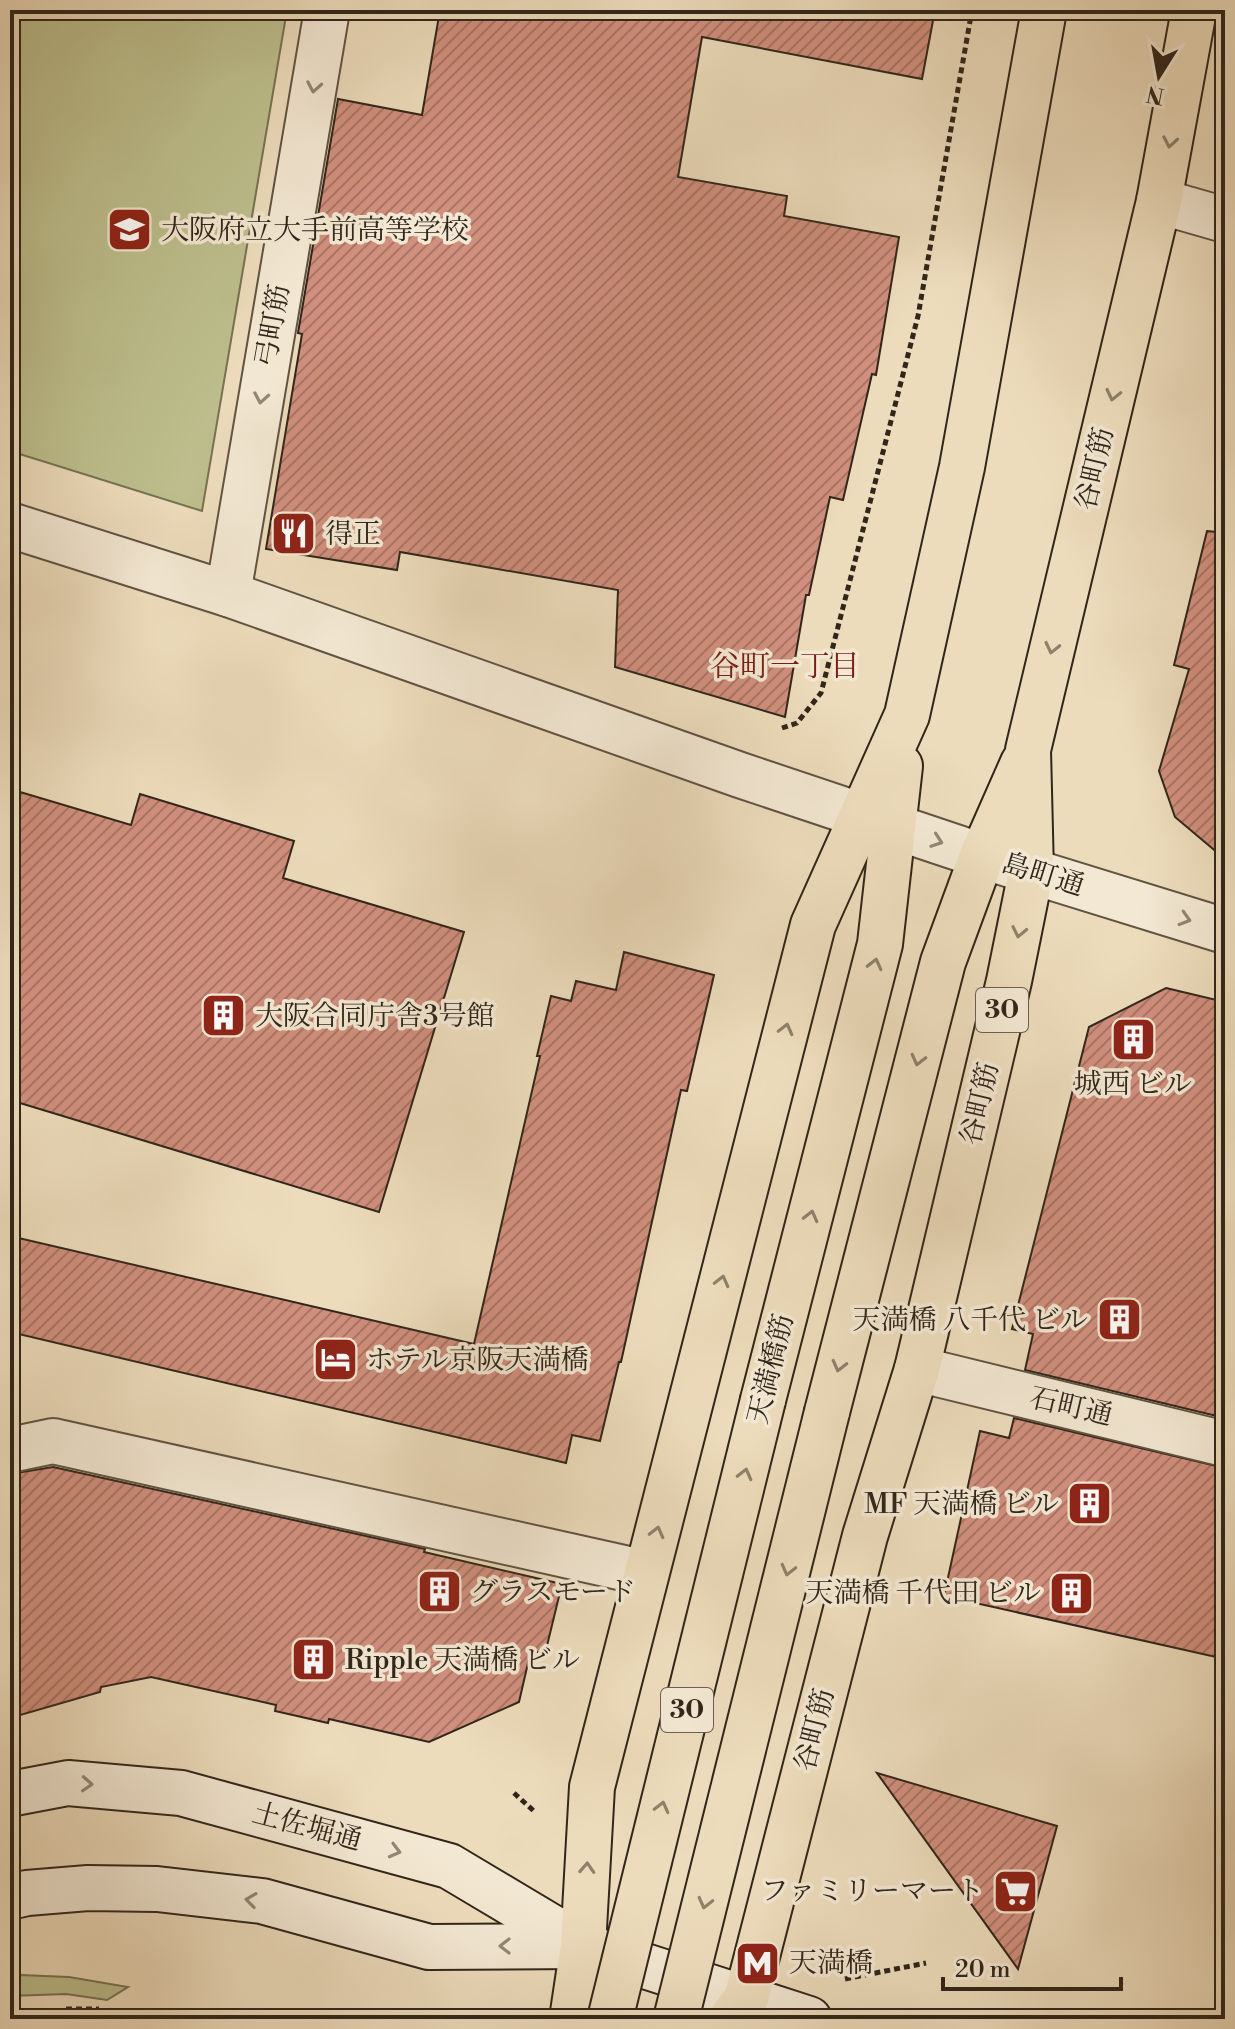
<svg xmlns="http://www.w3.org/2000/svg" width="1235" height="2029" font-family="'Libre Bodoni','Noto Serif JP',serif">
<defs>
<pattern id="building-hatch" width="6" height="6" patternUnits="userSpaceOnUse" patternTransform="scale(2)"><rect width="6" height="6" fill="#d18f7d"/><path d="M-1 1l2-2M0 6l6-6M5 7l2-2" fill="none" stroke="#aa7566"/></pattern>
</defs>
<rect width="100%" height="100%" fill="#eddcbc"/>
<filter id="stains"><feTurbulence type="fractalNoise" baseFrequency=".0025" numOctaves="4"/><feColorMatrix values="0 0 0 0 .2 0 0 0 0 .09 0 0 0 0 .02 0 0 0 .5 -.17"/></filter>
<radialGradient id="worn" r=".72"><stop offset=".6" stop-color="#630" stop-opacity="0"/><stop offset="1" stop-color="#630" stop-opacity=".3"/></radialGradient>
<g fill="#bdbf8d" stroke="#777254" stroke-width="2">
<path d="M 10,10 L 287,10 L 202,511 L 10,451 Z"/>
<path d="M 20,1975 L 69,1977 L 128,1987 L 107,2000 L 66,1994 L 10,1996 L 10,1976 Z"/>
</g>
<g fill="url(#building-hatch)" stroke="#31261b" stroke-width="2">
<path d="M 440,10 L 935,10 L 922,79 L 702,37 L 678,177 L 787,196 L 784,216 L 899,237 L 876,375 L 872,374 L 843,500 L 830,497 L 809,595 L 806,595 L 785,717 L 615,667 L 618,590 L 400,552 L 397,570 L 266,549 L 302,334 L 298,333 L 338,99 L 422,115 Z"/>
<path d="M 1207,531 L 1225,533 L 1225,859 L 1175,817 L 1159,771 L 1189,669 L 1174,665 Z"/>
<path d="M 10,789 L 131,825 L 140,794 L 294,841 L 283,878 L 464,932 L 379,1212 L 10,1100 Z"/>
<path d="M 624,952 L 714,975 L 687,1091 L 681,1090 L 621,1362 L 619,1362 L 600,1441 L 572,1435 L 566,1463 L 10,1332 L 10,1236 L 474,1344 L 540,1056 L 537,1056 L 551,996 L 571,1001 L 576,981 L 616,990 Z"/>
<path d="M 1166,988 L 1225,1002 L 1225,1418 L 1025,1370 L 1033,1334 L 1012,1329 L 1089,1027 Z"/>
<path d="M 1014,1418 L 1225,1468 L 1225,1659 L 944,1596 L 980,1431 L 1009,1438 Z"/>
<path d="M 53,1467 L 425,1549 L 424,1552 L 562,1584 L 545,1654 L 531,1650 L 519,1702 L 429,1742 L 329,1719 L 328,1723 L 275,1711 L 276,1705 L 151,1677 L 101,1687 L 100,1692 L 10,1718 L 10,1474 Z"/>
<path d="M 877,1773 L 1057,1826 L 1018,1969 Z"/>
</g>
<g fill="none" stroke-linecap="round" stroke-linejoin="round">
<defs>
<g id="minor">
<path d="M 1159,201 L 1225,220"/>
<path d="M 228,594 L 327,10"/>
<path d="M 10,1450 L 53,1441 L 646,1573"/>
</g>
<g id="tertiary">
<path d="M 10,525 L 228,594 L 740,775 L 982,856 L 1225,931"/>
<path d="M 917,1369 L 1225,1444"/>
</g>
<g id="secondary">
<path d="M 10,1794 L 68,1783 L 181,1793 L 449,1866 L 583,1946 L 809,2019"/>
<path d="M 10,1897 L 27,1893 L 88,1888 L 157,1889 L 262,1901 L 429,1947 L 583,1946"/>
</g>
<g id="primary">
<path d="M 763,1400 L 880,944 L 900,766"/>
<path d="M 827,1412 L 943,962 L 982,856 L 1023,763"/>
<path d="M 572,2019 L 583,1946 L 592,1787 L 813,925 L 907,715 L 962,467 L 1044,10"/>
<path d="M 731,2019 L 746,1999 L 865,1536 L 917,1369 L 1009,981 L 1031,872 L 1028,750 L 1159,201 L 1194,10"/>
</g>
</defs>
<use href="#minor" stroke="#605443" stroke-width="48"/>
<use href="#tertiary" stroke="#605443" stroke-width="48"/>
<use href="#secondary" stroke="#31261b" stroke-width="48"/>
<use href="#primary" stroke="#31261b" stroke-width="48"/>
<g stroke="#31261b" stroke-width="5" stroke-dasharray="6 4" stroke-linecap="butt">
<path d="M 782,728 L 797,723 L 821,693 L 918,316 L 972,10"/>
<path d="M 514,1793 L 536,1813"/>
<path d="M 845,1979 L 926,1963"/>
<path d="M 66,2009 L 99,2009"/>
<path d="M 349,2010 L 354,2019"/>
</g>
<use href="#minor" stroke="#f3e8d3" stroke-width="44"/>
<use href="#tertiary" stroke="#f3e8d3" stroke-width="44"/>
<use href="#secondary" stroke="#f3e8d3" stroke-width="44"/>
<use href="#primary" stroke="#eddcbc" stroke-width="44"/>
<defs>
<g id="primary-bridge">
<path d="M 610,2019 L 763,1400"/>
<path d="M 676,2019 L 827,1412"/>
</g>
</defs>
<use href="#primary-bridge" stroke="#31261b" stroke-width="48" stroke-linecap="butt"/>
<use href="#primary-bridge" stroke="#eddcbc" stroke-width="44"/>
</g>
<defs><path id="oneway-chevron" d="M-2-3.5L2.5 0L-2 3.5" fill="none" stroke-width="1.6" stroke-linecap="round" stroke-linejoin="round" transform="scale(2)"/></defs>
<g stroke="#928777">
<use href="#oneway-chevron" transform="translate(314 87) rotate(100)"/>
<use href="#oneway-chevron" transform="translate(261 398) rotate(100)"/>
<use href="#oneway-chevron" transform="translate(937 841) rotate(19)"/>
<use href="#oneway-chevron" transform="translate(1185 919) rotate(17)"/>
<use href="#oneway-chevron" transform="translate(87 1784) rotate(3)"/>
<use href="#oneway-chevron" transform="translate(395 1851) rotate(15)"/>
<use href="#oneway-chevron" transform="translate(251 1900) rotate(-172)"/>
<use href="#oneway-chevron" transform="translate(505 1946) rotate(180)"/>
</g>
<g stroke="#8f816c">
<use href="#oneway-chevron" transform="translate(1170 142) rotate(100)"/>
<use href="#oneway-chevron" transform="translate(1113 395) rotate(103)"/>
<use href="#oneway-chevron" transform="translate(1052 648) rotate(103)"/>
<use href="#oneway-chevron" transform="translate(1019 932) rotate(102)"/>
<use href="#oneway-chevron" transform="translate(875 964) rotate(-76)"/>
<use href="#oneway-chevron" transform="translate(786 1029) rotate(-76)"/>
<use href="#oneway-chevron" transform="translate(918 1060) rotate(104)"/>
<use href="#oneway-chevron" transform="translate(811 1216) rotate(-76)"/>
<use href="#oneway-chevron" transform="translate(722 1281) rotate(-76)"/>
<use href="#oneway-chevron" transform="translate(839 1366) rotate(104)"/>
<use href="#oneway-chevron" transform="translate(745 1474) rotate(-76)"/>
<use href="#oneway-chevron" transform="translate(657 1532) rotate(-76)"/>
<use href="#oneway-chevron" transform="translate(788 1570) rotate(104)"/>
<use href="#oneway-chevron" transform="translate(662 1807) rotate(-76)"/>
<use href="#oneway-chevron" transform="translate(587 1868) rotate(-87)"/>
<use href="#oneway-chevron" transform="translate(705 1903) rotate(104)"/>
</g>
<defs>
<symbol id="school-square" viewBox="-11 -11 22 22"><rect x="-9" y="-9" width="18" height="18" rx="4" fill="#8f2418" stroke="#f3e8d3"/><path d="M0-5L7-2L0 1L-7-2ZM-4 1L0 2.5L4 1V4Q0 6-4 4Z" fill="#fff"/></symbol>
<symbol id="restaurant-square" viewBox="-11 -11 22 22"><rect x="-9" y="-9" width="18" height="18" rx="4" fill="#8f2418" stroke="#f3e8d3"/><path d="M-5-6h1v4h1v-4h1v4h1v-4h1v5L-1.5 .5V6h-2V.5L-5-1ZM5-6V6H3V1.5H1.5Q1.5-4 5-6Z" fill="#fff"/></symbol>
<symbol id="building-square" viewBox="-11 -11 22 22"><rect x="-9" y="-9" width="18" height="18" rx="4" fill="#8f2418" stroke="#f3e8d3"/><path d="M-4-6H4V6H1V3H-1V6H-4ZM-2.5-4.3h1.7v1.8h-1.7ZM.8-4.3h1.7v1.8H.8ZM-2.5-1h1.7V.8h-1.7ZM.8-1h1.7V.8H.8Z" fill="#fff"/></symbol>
<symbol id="hotel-square" viewBox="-11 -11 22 22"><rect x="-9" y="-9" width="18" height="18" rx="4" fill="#8f2418" stroke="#f3e8d3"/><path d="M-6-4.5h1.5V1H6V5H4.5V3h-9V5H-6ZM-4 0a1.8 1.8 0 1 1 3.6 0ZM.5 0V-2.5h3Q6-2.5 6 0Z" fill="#fff"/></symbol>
<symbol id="supermarket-square" viewBox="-11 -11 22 22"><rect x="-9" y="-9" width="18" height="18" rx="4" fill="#8f2418" stroke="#f3e8d3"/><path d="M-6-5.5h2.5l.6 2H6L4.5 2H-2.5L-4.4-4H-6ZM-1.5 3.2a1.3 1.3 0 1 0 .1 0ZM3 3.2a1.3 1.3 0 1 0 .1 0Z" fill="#fff"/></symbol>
<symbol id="metro-square" viewBox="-11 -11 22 22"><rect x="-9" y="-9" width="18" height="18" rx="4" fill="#8f2418" stroke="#f3e8d3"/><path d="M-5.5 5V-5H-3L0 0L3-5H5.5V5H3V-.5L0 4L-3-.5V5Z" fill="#fff"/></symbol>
</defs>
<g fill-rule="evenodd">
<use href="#school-square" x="104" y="204" width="51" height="51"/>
<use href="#restaurant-square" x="268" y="508" width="51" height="51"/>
<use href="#building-square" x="198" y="990" width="51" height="51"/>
<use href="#building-square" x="1108" y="1014" width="51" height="51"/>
<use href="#building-square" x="1094" y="1294" width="51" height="51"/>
<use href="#hotel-square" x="310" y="1334" width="51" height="51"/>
<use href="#building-square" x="1064" y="1478" width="51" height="51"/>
<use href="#building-square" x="414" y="1566" width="51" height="51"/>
<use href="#building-square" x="1046" y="1568" width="51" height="51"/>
<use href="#building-square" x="288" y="1634" width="51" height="51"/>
<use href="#supermarket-square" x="990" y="1866" width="51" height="51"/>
<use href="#metro-square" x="732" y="1938" width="51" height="51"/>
</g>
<g text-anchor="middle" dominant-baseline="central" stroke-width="7" stroke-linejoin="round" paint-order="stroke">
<g fill="#f3e8d3" stroke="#6b6052" stroke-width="2">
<rect x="976" y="988" width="52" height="44" rx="6"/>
<rect x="661" y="1688" width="52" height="44" rx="6"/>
</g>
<g font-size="26" font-weight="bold" fill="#31261b">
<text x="1002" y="1010">30</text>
<text x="687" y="1710">30</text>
</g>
<g font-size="28" fill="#31261b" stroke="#f3e8d3" text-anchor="start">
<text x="161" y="230">大阪府立大手前高等学校</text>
<text x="325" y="534">得正</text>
<text x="255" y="1016">大阪合同庁舎3号館</text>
<text x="1133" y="1084" text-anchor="middle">城西 ビル</text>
<text x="1088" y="1320" text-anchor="end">天満橋 八千代 ビル</text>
<text x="366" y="1360">ホテル京阪天満橋</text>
<text x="1059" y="1504" text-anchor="end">MF 天満橋 ビル</text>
<text x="470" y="1592">グラスモード</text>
<text x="1041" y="1593" text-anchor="end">天満橋 千代田 ビル</text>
<text x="345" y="1660">Ripple 天満橋 ビル</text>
<text x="984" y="1891" text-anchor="end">ファミリーマート</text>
<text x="789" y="1963">天満橋</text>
</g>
<g font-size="28" fill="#31261b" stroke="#f3e8d3">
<text transform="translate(273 326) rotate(-80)">弓町筋</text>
<text transform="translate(1095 469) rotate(-77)">谷町筋</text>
<text transform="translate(1043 875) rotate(17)">島町通</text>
<text transform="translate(980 1104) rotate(-77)">谷町筋</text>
<text transform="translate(771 1369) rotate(-76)">天満橋筋</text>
<text transform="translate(1071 1407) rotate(13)">石町通</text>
<text transform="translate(815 1730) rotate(-76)">谷町筋</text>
<text transform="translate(307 1827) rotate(15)">土佐堀通</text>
</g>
<g font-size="30" fill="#7a1f14" stroke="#f3e8d3">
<text x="785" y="667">谷町一丁目</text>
</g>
</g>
<rect width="1235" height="2029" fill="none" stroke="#eddcbc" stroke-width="40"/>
<rect x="12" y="12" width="1211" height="2005" fill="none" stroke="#31261b" stroke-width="4"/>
<rect x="20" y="20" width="1195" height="1989" fill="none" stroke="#31261b" stroke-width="2"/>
<g transform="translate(1159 76) rotate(191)" stroke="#f3e8d3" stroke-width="6" paint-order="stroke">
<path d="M0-6L14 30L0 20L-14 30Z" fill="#31261b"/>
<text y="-12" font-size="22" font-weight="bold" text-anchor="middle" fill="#31261b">N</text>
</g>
<path d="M943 1977v12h178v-12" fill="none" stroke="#31261b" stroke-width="4"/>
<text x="955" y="1977" font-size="24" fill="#31261b" stroke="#f3e8d3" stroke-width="6" paint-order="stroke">20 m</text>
<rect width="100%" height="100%" filter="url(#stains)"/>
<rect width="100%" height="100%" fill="url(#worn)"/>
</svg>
